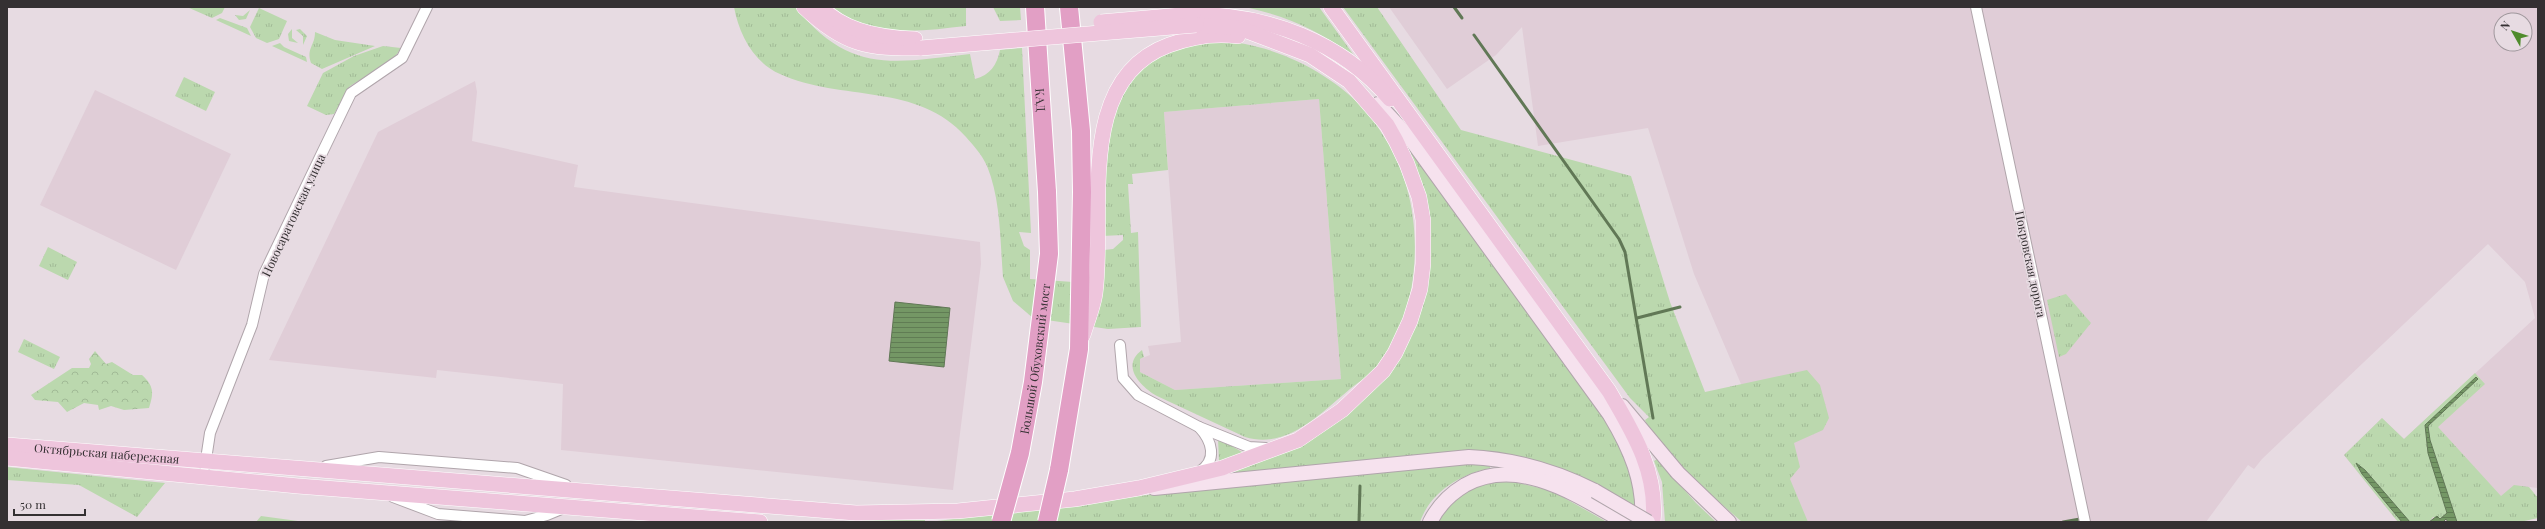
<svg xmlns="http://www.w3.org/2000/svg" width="2545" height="529" font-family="'Playfair Display',serif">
<defs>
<pattern id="grass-tufts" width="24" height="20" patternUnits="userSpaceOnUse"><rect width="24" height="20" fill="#bbd8ae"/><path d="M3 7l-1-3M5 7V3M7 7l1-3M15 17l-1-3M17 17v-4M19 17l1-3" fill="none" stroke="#a1ba96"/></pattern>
<pattern id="forest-crowns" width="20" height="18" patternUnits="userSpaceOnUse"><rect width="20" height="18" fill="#bbd8ae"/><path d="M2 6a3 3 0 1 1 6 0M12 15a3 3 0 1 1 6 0" fill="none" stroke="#a1ba96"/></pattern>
<pattern id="water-rules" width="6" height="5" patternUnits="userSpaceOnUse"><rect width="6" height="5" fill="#749765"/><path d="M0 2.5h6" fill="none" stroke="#607c54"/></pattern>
</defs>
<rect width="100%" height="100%" fill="#e7dbe2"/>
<g fill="#e0cdd7" fill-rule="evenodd">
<path d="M 1389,7 L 2538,7 L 2538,488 L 2529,487 L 2485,522 L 2398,522 L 2344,455 L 2382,418 L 2404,439 L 2535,318 L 2525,282 L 2488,244 L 2262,459 L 2254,469 L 2248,465 L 2206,522 L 1800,522 L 1694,274 L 1648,128 L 1538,146 L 1522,27 L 1496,55 L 1447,89 ZM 2501,20 L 2525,20 L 2525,44 L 2501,44 Z"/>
<path d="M 475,81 L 477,92 L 472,141 L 578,165 L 574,187 L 980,242 L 981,264 L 953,490 L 561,450 L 563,384 L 437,370 L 436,378 L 269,360 L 378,132 Z"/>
<path d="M 95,90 L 231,154 L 176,270 L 40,205 Z"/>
<path d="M 1319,99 L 1341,379 L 1175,390 L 1140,372 L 1140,359 L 1150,355 L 1148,346 L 1181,342 L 1164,112 Z"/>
</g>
<g fill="url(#grass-tufts)">
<path d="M 187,7 L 225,7 L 222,13 L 212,18 Z"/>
<path d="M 734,7 L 795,7 C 850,74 892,63 970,54 L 975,79 C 990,75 997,65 1000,50 L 1022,48 L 1031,233 L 1019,232 L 1024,246 L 1030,250 L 1030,279 L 1102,284 L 1104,250 L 1113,249 L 1123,240 L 1123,235 L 1102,236 C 1103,202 1105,170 1110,137 C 1111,127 1111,116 1114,107 C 1117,97 1127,81 1134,74 C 1139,69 1147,66 1152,62 C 1158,58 1164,53 1170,50 C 1234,23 1323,63 1366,111 C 1372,117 1376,125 1381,132 C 1408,173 1418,218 1414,267 C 1412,301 1399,336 1379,363 C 1372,374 1360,381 1350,389 C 1321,413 1287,450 1245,437 L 1157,396 C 1141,387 1120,366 1142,350 L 1144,357 L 1140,359 L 1140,372 L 1175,390 L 1341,379 L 1319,99 L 1164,112 L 1168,170 L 1132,174 L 1133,184 L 1128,184 L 1131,233 L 1138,232 L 1141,327 L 1108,329 L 1033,318 L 1013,301 L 1003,277 C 1000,241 1001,200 987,166 C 982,155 974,146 966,137 C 918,82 841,102 780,74 C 753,62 739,34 734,7 Z"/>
<path d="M 833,7 L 966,7 L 966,26 C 921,31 871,39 833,7 Z"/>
<path d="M 993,7 L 1020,7 L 1021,20 L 1000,21 Z"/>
<path d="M 1245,7 L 1319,7 L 1353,54 C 1315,30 1290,17 1245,7 Z"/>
<path d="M 1343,7 L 1377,7 L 1461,130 L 1631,176 L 1670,302 L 1705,392 L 1807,370 L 1820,385 L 1829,418 L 1823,430 L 1794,443 L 1800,467 L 1790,479 L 1808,522 L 1742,522 L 1695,481 L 1647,425 L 1645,420 L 1649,417 L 1630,398 Z"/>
<path d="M 259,8 L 287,21 L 279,39 L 267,43 L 256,38 L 250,27 Z"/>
<path d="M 250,10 L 246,19 L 239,20 L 235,15 L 243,16 Z"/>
<path d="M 220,18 L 247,28 L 251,36 L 216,20 Z"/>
<path d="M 292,29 L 292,38 L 298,43 L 289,41 L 288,34 Z"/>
<path d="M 300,29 L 307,36 L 303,45 L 303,36 L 296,30 Z"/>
<path d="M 315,32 L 335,40 L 375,46 L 322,69 L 311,63 C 306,48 315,46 315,32 Z"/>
<path d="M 280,43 L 284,47 L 306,57 L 307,62 L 272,46 Z"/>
<path d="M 383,46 L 401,48 L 393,60 L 350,86 L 334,114 L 326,115 L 307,106 L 323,73 L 354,56 Z"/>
<path d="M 184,77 L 215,92 L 206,111 L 175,96 Z"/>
<path d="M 1413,152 L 1617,436 L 1635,492 L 1637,507 L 1583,479 L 1517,457 L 1230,474 L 1230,471 L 1302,444 L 1385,375 L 1425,289 L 1409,154 Z"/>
<path d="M 48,247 L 77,262 L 68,280 L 39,266 Z"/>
<path d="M 2066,294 L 2091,323 L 2066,354 L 2059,357 L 2047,300 Z"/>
<path d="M 24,339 L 60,357 L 54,369 L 18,352 Z"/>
<path d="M 2475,373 L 2485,384 L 2438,427 L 2501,496 L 2514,485 L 2529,487 L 2538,498 L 2538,518 L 2520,522 L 2457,522 L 2430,440 L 2428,426 L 2478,379 L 2425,425 L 2428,453 L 2447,510 L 2447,513 L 2440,519 L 2433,517 L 2429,522 L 2410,522 L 2365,470 L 2357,464 L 2362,474 L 2402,522 L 2398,522 L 2344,455 L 2382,418 L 2404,439 Z"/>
<path d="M 1218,438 L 1242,452 L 1243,454 L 1219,462 Z"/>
<path d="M 1657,459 L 1696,503 L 1716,522 L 1665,522 L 1662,482 L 1654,461 Z"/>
<path d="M 1449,464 L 1490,465 L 1490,468 C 1460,475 1431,491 1420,522 L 929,522 L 1138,496 Z"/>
<path d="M 7,467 L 165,483 L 137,517 L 79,485 L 7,480 Z"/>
<path d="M 1503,479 L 1552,491 L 1607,522 L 1437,522 C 1452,496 1473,485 1503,479 Z"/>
<path d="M 261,516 L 298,521 L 256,522 Z"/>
<rect x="862" y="520" width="63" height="2"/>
</g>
<path fill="url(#forest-crowns)" d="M 95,351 L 106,364 L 112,362 L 133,375 L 142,375 C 154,386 154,393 149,408 L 124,410 L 111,406 L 99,410 L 98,405 L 84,403 L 67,412 L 58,402 L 35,400 L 31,395 L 72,368 L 89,368 L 91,364 L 89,359 Z"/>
<g fill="url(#water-rules)" stroke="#617856">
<path d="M 895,302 L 950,308 L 944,367 L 889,361 Z"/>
<path d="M 2476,377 L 2478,379 L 2428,426 L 2430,440 L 2457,522 L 2448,522 L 2446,519 L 2443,522 L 2429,522 L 2437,516 L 2440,519 L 2447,513 L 2428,453 L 2425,425 Z"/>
<path d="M 2356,463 L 2365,470 L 2410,522 L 2402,522 L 2362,474 Z"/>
</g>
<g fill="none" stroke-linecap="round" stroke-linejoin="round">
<g stroke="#617856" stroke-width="3">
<path d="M 1454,7 L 1462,18"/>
<path d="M 1474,35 L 1619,239 L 1625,252 L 1653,418"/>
<path d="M 1637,318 L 1680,307"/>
<path d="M 1359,522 L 1360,486"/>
<path d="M 2063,522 L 2080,519"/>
</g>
<defs>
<g id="street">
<path d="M 1976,7 L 2085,522"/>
<path d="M 1120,345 L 1123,378 L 1138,395 L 1199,427 L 1249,447 L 1266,448"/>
<path d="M 205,466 L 210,433 L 252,325 L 264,274 L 322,153 L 351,93 L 402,58 L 427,7"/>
<path d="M 326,466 L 379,457 L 517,468 L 566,485"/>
<path d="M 1199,472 C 1218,460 1212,441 1199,427"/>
<path d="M 393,497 L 438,514 L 525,521 L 547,515 L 564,508"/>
</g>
<g id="secondary">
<path d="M 1378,104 L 1409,137 L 1610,415 C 1630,448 1645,482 1642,522"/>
<path d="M 1622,406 L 1678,473 L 1729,522"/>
<path d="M 1154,488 L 1469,457 C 1515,459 1555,471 1595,491"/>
<path d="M 1430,522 C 1438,506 1450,494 1465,485 C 1519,455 1578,496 1624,522"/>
</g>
<g id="primary">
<path d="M 804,7 C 844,45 868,49 921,48"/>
<path d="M 821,7 C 844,32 883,38 915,39"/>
<path d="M 1331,7 L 1609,391 C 1633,432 1658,472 1653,522"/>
<path d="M 1193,14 C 1269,15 1340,41 1390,99"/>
<path d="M 1083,335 C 1087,322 1093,307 1095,294 C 1106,214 1073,80 1169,45 C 1190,37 1215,33 1238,36"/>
<path id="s1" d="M 7,445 L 856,513 L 958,511 L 1075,499 L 1139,488 L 1222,468 L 1298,440 L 1342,410 L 1383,371 L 1395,353 L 1410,321 L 1420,289 L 1423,264 L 1423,220 L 1419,197 L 1407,164 L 1396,141 L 1387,125 L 1349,81 L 1310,55 L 1239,28 L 1196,25"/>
<path d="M 7,458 L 298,486 L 760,522"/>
</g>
<g id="highway">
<path id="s2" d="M 1035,7 L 1047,192"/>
<path d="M 1059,470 L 1079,349 L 1082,192 L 1081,131 L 1069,7"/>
</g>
</defs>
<use href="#street" stroke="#b0a5ab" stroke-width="12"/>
<use href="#secondary" stroke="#b0a5ab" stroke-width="16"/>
<use href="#primary" stroke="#fff" stroke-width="16"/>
<use href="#highway" stroke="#fff" stroke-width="20"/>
<use href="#street" stroke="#fff" stroke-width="10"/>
<use href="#secondary" stroke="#f6e2ee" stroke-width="14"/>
<use href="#primary" stroke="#eec5dc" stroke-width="15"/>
<use href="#highway" stroke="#e29fc5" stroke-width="18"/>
<defs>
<path id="secondary-bridge" d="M 1595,491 L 1648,522"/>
<g id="primary-bridge">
<path d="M 1101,22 L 1193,14"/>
<path d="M 921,48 L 1196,25"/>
</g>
<g id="highway-bridge">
<path id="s3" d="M 1001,522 L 1020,453 L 1033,382 L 1049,254 L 1047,192"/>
<path d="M 1047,522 L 1059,470"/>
</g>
</defs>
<use href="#secondary-bridge" stroke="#b0a5ab" stroke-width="16" stroke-linecap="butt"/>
<use href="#primary-bridge" stroke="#fff" stroke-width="16" stroke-linecap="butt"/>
<use href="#highway-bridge" stroke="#fff" stroke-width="20" stroke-linecap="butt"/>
<use href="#secondary-bridge" stroke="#f6e2ee" stroke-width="14"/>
<use href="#primary-bridge" stroke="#eec5dc" stroke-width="15"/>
<use href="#highway-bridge" stroke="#e29fc5" stroke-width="18"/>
</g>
<g text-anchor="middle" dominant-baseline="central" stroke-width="3.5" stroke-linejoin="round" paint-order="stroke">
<g font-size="12" fill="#343032" stroke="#e7dbe2">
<text stroke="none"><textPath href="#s2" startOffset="93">КАД</textPath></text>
<text transform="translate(293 215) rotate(-65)">Новосаратовская улица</text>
<text transform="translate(2031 264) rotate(78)">Покровская дорога</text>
<text stroke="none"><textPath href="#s3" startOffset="167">Большой Обуховский мост</textPath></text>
<text stroke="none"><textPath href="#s1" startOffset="100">Октябрьская набережная</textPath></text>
</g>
</g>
<rect width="2545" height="529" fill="none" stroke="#343032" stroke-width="16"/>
<g transform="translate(2513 32) rotate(309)"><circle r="19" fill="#e7dbe2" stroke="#9f979c"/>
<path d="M0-3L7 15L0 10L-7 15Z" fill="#4f8c2c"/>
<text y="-6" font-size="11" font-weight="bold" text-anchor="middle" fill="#343032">N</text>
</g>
<path d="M14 509v6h71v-6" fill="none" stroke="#343032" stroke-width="2"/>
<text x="20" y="509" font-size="12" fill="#343032" stroke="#e7dbe2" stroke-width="3" paint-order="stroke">50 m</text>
</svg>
